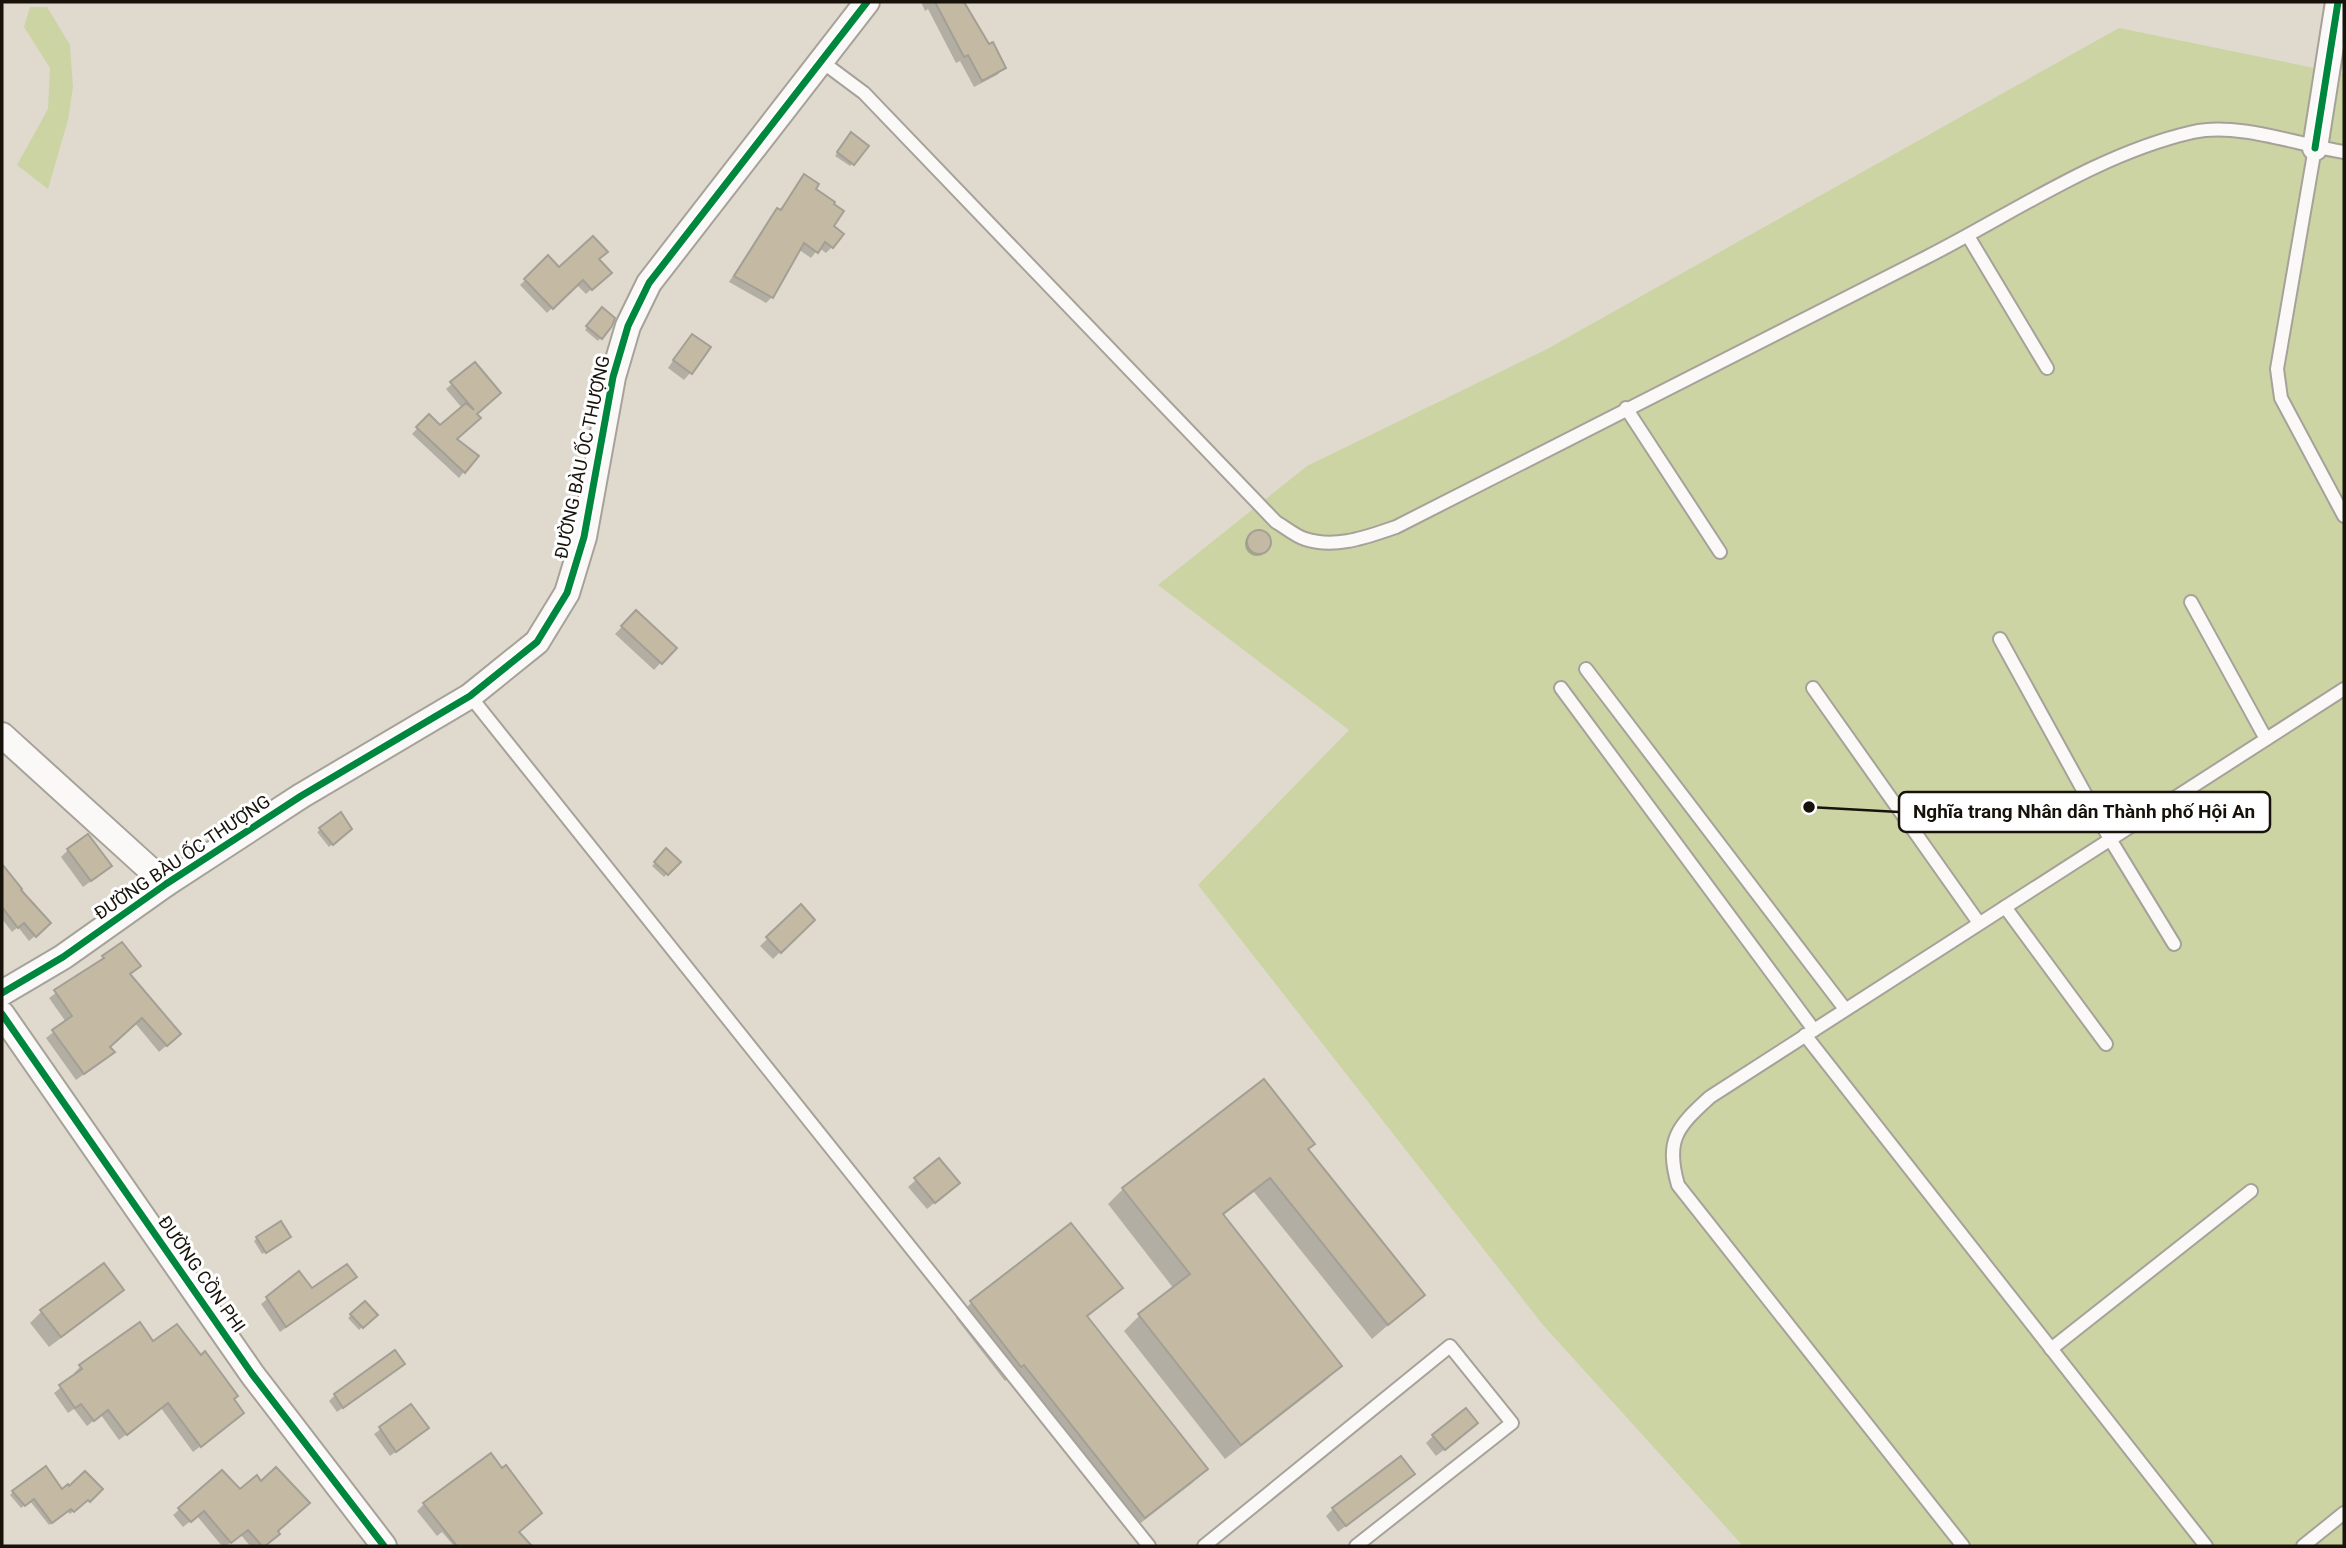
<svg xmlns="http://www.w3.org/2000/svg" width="2346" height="1548" font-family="Roboto,sans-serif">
<rect width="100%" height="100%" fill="#e0dace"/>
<g fill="#ccd4a4">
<path d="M 30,7 L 47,7 L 70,45 L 73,87 L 68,120 L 48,189 L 17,165 L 48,109 L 50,68 L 24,27 Z"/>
<path d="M 2119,28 L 2344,74 L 2344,1546 L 1743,1546 L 1543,1325 L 1198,885 L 1349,730 L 1158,585 L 1307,466 L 1547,349 Z"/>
</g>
<g fill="#0003">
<path d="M 921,2 L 963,2 L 988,47 L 1004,68 L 997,75 L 974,87 L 960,61 L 956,63 L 928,9 L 925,11 Z"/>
<path d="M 848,138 L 853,163 L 850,166 L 835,156 Z"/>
<path d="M 804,177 L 814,189 L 831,204 L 832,247 L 826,253 L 819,248 L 811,258 L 798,249 L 772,297 L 766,303 L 729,282 L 771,216 L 778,210 L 779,211 Z"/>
<path d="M 548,258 L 559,269 L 597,260 L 609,273 L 586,294 L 576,284 L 547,313 L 520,285 Z"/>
<path d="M 602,310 L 611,325 L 598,341 L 585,330 Z"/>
<path d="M 685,343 L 691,372 L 684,380 L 668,368 Z"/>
<path d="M 474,364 L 475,414 L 455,440 L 476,457 L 459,478 L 412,434 L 429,416 L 440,427 L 462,408 L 446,389 Z"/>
<circle cx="1257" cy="544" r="12"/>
<path d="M 636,612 L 674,648 L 654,670 L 615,634 Z"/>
<path d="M 340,815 L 350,829 L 329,847 L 317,832 Z"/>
<path d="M 68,850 L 102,873 L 83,887 L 61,857 Z"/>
<path d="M 667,851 L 678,862 L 664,877 L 652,866 Z"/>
<path d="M 2,867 L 20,888 L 43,929 L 29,941 L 18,927 L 12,932 L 2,919 Z"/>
<path d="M 800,907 L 813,920 L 773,959 L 760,946 Z"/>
<path d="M 122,944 L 129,975 L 172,1041 L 159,1052 L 135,1023 L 107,1047 L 113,1052 L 106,1058 L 76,1080 L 46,1038 L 66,1022 L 49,998 Z"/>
<path d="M 1306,1150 L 1423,1295 L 1372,1339 L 1254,1192 L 1222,1216 L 1340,1366 L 1325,1381 L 1225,1459 L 1124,1331 L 1139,1316 L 1174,1289 L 1108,1204 L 1123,1189 Z"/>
<path d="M 939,1160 L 950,1190 L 927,1209 L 908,1187 Z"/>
<path d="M 1071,1225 L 1120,1288 L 1086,1318 L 1206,1469 L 1191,1484 L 1129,1532 L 1008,1379 L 1005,1381 L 956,1318 L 971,1303 Z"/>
<path d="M 257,1238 L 285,1240 L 262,1254 L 254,1241 Z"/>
<path d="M 299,1273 L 312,1290 L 348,1283 L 280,1332 L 261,1304 Z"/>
<path d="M 122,1290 L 110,1301 L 49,1347 L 30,1323 L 42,1311 Z"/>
<path d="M 365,1303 L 376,1315 L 359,1330 L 348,1318 Z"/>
<path d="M 139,1325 L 152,1343 L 236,1419 L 193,1452 L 161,1408 L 119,1440 L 101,1415 L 87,1426 L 74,1409 L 68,1413 L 54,1393 L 75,1376 L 74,1373 L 80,1367 Z"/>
<path d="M 403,1364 L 337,1412 L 329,1401 L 335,1395 Z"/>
<path d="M 411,1407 L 421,1433 L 390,1456 L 374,1434 Z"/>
<path d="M 1469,1430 L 1436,1456 L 1426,1443 L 1433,1436 Z"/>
<path d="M 222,1472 L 276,1531 L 272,1540 L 264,1546 L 250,1546 L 241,1535 L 226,1546 L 222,1546 L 197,1516 L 183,1527 L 173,1515 Z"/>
<path d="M 1413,1474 L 1338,1532 L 1326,1516 L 1333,1509 Z"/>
<path d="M 69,1488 L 100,1489 L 85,1503 L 84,1502 L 70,1514 L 67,1511 L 49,1525 L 30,1501 L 21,1508 L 10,1495 L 13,1492 L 62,1491 Z"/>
<path d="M 424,1504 L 518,1532 L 529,1546 L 454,1546 L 442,1532 L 437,1536 L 417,1511 Z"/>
</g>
<g fill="#c4baa3" stroke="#a39f95" stroke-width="2">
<path d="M 935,2 L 964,2 L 989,44 L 993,42 L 1006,68 L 982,81 L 968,55 L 964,57 Z"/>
<path d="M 851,132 L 869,146 L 854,165 L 837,152 Z"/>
<path d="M 804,174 L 819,184 L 816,189 L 835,202 L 834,204 L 844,211 L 834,226 L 844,234 L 833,248 L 825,242 L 818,253 L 804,243 L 773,298 L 734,276 L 777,208 L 781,210 Z"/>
<path d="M 593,236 L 608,252 L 599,259 L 612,273 L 592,290 L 583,280 L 553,309 L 524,279 L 548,255 L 559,267 Z"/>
<path d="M 602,307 L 615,318 L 612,326 L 602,339 L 586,326 Z"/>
<path d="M 692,334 L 711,347 L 692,374 L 673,360 Z"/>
<path d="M 475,362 L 501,393 L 477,414 L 481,418 L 457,439 L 479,456 L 465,473 L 416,427 L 429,414 L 440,425 L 466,403 L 474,410 L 450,382 Z"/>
<circle cx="1259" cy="542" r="12"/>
<path d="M 636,610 L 677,648 L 662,664 L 621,626 Z"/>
<path d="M 341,812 L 352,829 L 333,845 L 319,828 Z"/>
<path d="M 88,834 L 112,866 L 91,881 L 67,849 Z"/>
<path d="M 666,848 L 681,862 L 668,875 L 654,862 Z"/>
<path d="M 2,864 L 22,889 L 21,890 L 51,923 L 36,937 L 24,923 L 18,928 L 2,907 Z"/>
<path d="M 801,904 L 815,920 L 781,953 L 766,937 Z"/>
<path d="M 122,942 L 141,966 L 130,974 L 181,1034 L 167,1046 L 142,1018 L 110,1047 L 115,1052 L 84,1074 L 52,1030 L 72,1016 L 54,990 L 104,958 L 102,956 Z"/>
<path d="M 1264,1079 L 1315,1144 L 1308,1149 L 1425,1295 L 1388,1325 L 1270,1178 L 1223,1214 L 1342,1366 L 1241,1445 L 1138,1314 L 1190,1274 L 1122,1188 Z"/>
<path d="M 939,1158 L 960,1183 L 935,1203 L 914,1178 Z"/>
<path d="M 281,1221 L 291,1237 L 266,1253 L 256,1237 Z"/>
<path d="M 1071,1223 L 1123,1288 L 1087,1316 L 1208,1469 L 1145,1518 L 1024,1365 L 1021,1367 L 970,1301 Z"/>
<path d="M 104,1263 L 124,1290 L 61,1337 L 40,1310 Z"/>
<path d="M 347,1264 L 357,1277 L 286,1327 L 266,1297 L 299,1271 L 312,1288 Z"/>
<path d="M 365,1301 L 378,1315 L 363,1328 L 350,1314 Z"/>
<path d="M 140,1322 L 153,1341 L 177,1324 L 201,1355 L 205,1351 L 238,1396 L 234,1399 L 244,1413 L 201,1447 L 168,1403 L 127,1435 L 108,1410 L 94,1421 L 81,1404 L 75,1408 L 59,1385 L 82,1369 L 79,1365 Z"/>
<path d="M 395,1350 L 405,1364 L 343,1408 L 334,1394 Z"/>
<path d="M 411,1404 L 429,1428 L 396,1452 L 379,1427 Z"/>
<path d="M 1466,1408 L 1478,1423 L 1445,1450 L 1432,1435 Z"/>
<path d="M 491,1453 L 502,1468 L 506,1465 L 542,1513 L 519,1532 L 532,1546 L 457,1546 L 423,1503 Z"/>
<path d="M 1401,1456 L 1415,1474 L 1346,1526 L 1332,1508 Z"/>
<path d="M 46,1466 L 62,1489 L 68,1484 L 69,1486 L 85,1471 L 103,1489 L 90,1502 L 88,1500 L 74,1512 L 71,1509 L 52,1523 L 34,1499 L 25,1506 L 12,1491 Z"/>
<path d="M 276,1467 L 310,1503 L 278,1531 L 280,1534 L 265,1546 L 262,1546 L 248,1530 L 231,1543 L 204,1511 L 191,1522 L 178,1508 L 222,1470 L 240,1489 L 257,1475 L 261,1481 Z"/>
</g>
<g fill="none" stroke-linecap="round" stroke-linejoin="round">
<defs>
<g id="service">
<path d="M 821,61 L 864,93 L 1276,522 C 1285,527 1295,536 1305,539 C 1336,549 1366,537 1396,527 C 1572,437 1748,347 1925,258 C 2012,214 2097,154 2193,132 C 2239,122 2298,145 2344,152"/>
<path d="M 2315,148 L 2277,369 L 2281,398 L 2344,516"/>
<path d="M 1968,236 L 2047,368"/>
<path d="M 1626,408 L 1720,552"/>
<path d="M 2191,602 L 2266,739"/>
<path d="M 2000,639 L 2110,839 L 2174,944"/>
<path d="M 1586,669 L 1845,1009"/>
<path d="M 1561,688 L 1814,1030"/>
<path d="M 1813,688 L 1979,923"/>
<path d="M 470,696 L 1149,1546"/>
<path d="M 2005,907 L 2106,1044"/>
<path d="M 1805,1035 L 2206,1546"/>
<path d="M 2051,1349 L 2251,1191"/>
<path d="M 1204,1546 L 1450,1346 L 1512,1423 L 1356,1546"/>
<path d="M 1963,1546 L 1678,1185 C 1665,1140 1677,1127 1710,1097 L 2344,689"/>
<path d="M 2303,1546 L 2344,1513"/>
</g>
<g id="minor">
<path d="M 2315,148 L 2338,2"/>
<path d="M 2,735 L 166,884"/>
<path d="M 2,993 L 63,957 L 166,884 L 301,796 L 470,696 L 537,642 L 567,593 L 584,537 L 613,377 L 628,326 L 649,283 L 867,2"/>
<path d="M 2,1014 L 252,1374 L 384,1546"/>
</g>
</defs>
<use href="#service" stroke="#a7a299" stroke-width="16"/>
<use href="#minor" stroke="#a7a299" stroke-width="28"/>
<use href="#service" stroke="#faf9f8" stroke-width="12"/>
<use href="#minor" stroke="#faf9f8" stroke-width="24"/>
<defs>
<g id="cycleway">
<path d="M 2315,148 L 2338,2"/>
<path d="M 2,993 L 63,957 L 166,884 L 301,796 L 470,696 L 537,642 L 567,593 L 584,537 L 613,377 L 628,326 L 649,283 L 867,2"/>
<path d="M 2,1014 L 252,1374 L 384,1546"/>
</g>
</defs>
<use href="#cycleway" stroke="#fff" stroke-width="11"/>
<use href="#cycleway" stroke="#00873e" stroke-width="7"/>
</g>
<g text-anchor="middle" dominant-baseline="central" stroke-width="6" stroke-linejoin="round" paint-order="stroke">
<g font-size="18" fill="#17130b" stroke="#fff">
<text transform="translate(582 457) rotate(-78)">ĐƯỜNG BÀU ỐC THƯỢNG</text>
<text transform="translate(182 857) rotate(-34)">ĐƯỜNG BÀU ỐC THƯỢNG</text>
<text transform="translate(202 1274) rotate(55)">ĐƯỜNG CỒN PHI</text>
</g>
</g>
<path fill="none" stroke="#17130b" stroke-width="2.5" d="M1809 807L1899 812"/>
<circle fill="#17130b" stroke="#fff" stroke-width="2.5" cx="1809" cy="807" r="7"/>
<rect fill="#fff" stroke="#17130b" stroke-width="2.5" x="1899" y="792" width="371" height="40" rx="7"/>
<g font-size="19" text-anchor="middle" font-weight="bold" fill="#17130b">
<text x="2084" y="818">Nghĩa trang Nhân dân Thành phố Hội An</text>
</g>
<rect width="2346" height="1548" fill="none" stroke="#17130b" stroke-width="7"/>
</svg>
